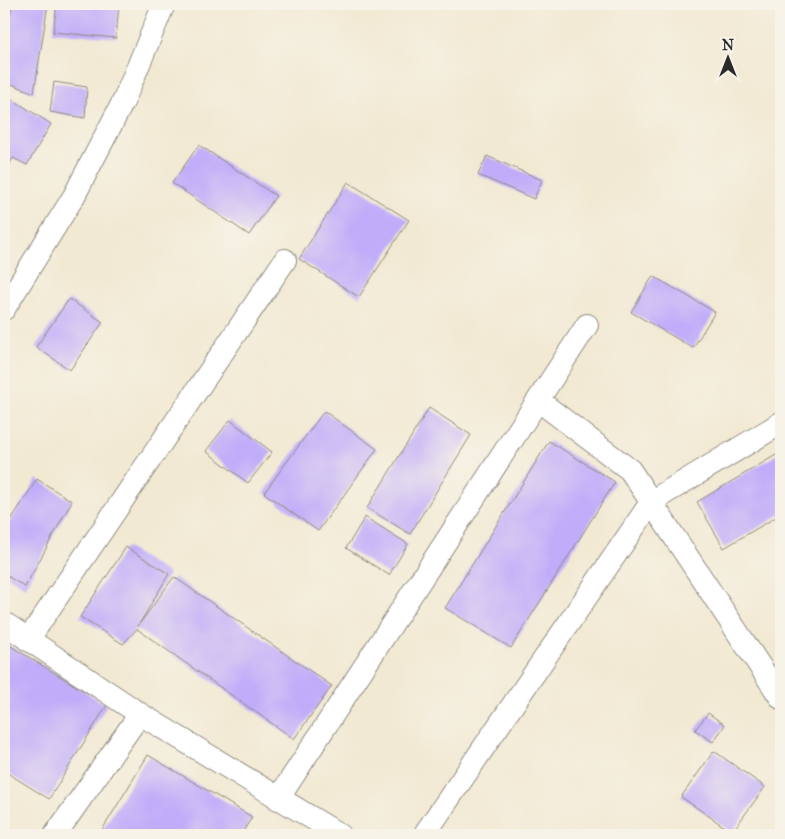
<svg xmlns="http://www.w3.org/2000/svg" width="785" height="839" font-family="'IM FELL Great Primer',serif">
<rect width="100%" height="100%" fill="#f7f3e8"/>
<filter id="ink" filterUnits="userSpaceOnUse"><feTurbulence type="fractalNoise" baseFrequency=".02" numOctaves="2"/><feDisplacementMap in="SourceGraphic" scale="10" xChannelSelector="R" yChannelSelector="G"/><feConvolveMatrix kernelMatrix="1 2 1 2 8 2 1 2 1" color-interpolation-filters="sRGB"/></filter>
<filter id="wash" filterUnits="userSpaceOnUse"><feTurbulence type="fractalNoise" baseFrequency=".0096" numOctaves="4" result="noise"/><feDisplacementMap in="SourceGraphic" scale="20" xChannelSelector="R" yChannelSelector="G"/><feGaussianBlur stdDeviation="1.12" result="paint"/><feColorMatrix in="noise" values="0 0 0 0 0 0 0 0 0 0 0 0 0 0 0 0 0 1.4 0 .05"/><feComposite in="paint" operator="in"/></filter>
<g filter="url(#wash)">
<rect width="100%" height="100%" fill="#f2e9d3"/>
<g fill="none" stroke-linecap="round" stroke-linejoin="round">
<path stroke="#6ca2d9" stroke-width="9" d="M 781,57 L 781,58"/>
</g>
<g id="blocks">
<g fill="#c0acf9">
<path d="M 12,4 L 48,4 L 34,93 L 4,81 L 4,51 Z"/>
<path d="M 57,4 L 119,4 L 116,38 L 53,32 Z"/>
<path d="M 54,82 L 87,87 L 85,118 L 50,112 Z"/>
<path d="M 4,94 L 51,124 L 27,165 L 13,158 L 5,172 L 4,171 Z"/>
<path d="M 199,145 L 276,196 L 249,235 L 172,183 Z"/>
<path d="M 487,156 L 542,180 L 534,199 L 478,175 Z"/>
<path d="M 348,182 L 409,220 L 359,297 L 299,259 Z"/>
<path d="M 653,276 L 715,312 L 693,348 L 631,312 Z"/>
<path d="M 69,299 L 103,322 L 70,370 L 36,347 Z"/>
<path d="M 429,408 L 471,435 L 410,534 L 367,508 Z"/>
<path d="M 324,411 L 377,449 L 318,531 L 264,493 Z"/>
<path d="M 230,420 L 272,452 L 248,483 L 206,451 Z"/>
<path d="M 549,441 L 615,482 L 511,648 L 445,608 Z"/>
<path d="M 781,452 L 781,514 L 724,548 L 697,502 Z"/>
<path d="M 37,479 L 72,501 L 25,587 L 4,574 L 4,531 Z"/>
<path d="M 365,517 L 408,544 L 389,575 L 346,548 Z"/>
<path d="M 126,547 L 169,574 L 138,626 L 174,577 L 332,686 L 294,739 L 137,629 L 123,644 L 80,617 Z"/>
<path d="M 4,642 L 107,705 L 49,799 L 4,771 Z"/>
<path d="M 708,713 L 725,725 L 713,742 L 695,730 Z"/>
<path d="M 714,751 L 765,787 L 732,832 L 681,797 Z"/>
<path d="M 148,755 L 252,817 L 241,835 L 99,835 Z"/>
</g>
</g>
</g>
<g filter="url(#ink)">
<use href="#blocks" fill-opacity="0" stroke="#8e8a7f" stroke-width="1"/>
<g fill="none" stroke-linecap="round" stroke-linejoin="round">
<defs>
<g id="minor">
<path d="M 4,309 L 74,196 L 124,100 L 164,4"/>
<path d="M 539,401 L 630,470 L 781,698"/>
<path d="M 4,623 L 140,714 L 340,835"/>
<path d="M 28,640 L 285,260"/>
<path d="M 278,799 L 587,325"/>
<path d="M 55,835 L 140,714"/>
<path d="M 424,835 L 652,501 L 781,423"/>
</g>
</defs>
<use href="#minor" stroke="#8e8a7f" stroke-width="24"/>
<use href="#minor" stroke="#fff" stroke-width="22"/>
</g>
</g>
<rect width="785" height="839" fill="none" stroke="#f7f3e8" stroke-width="20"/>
<g transform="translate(728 58)" stroke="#f7f3e8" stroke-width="4" paint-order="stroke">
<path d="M0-4L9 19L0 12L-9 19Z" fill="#2b2b2b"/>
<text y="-8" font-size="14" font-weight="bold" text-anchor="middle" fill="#2b2b2b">N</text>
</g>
</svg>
